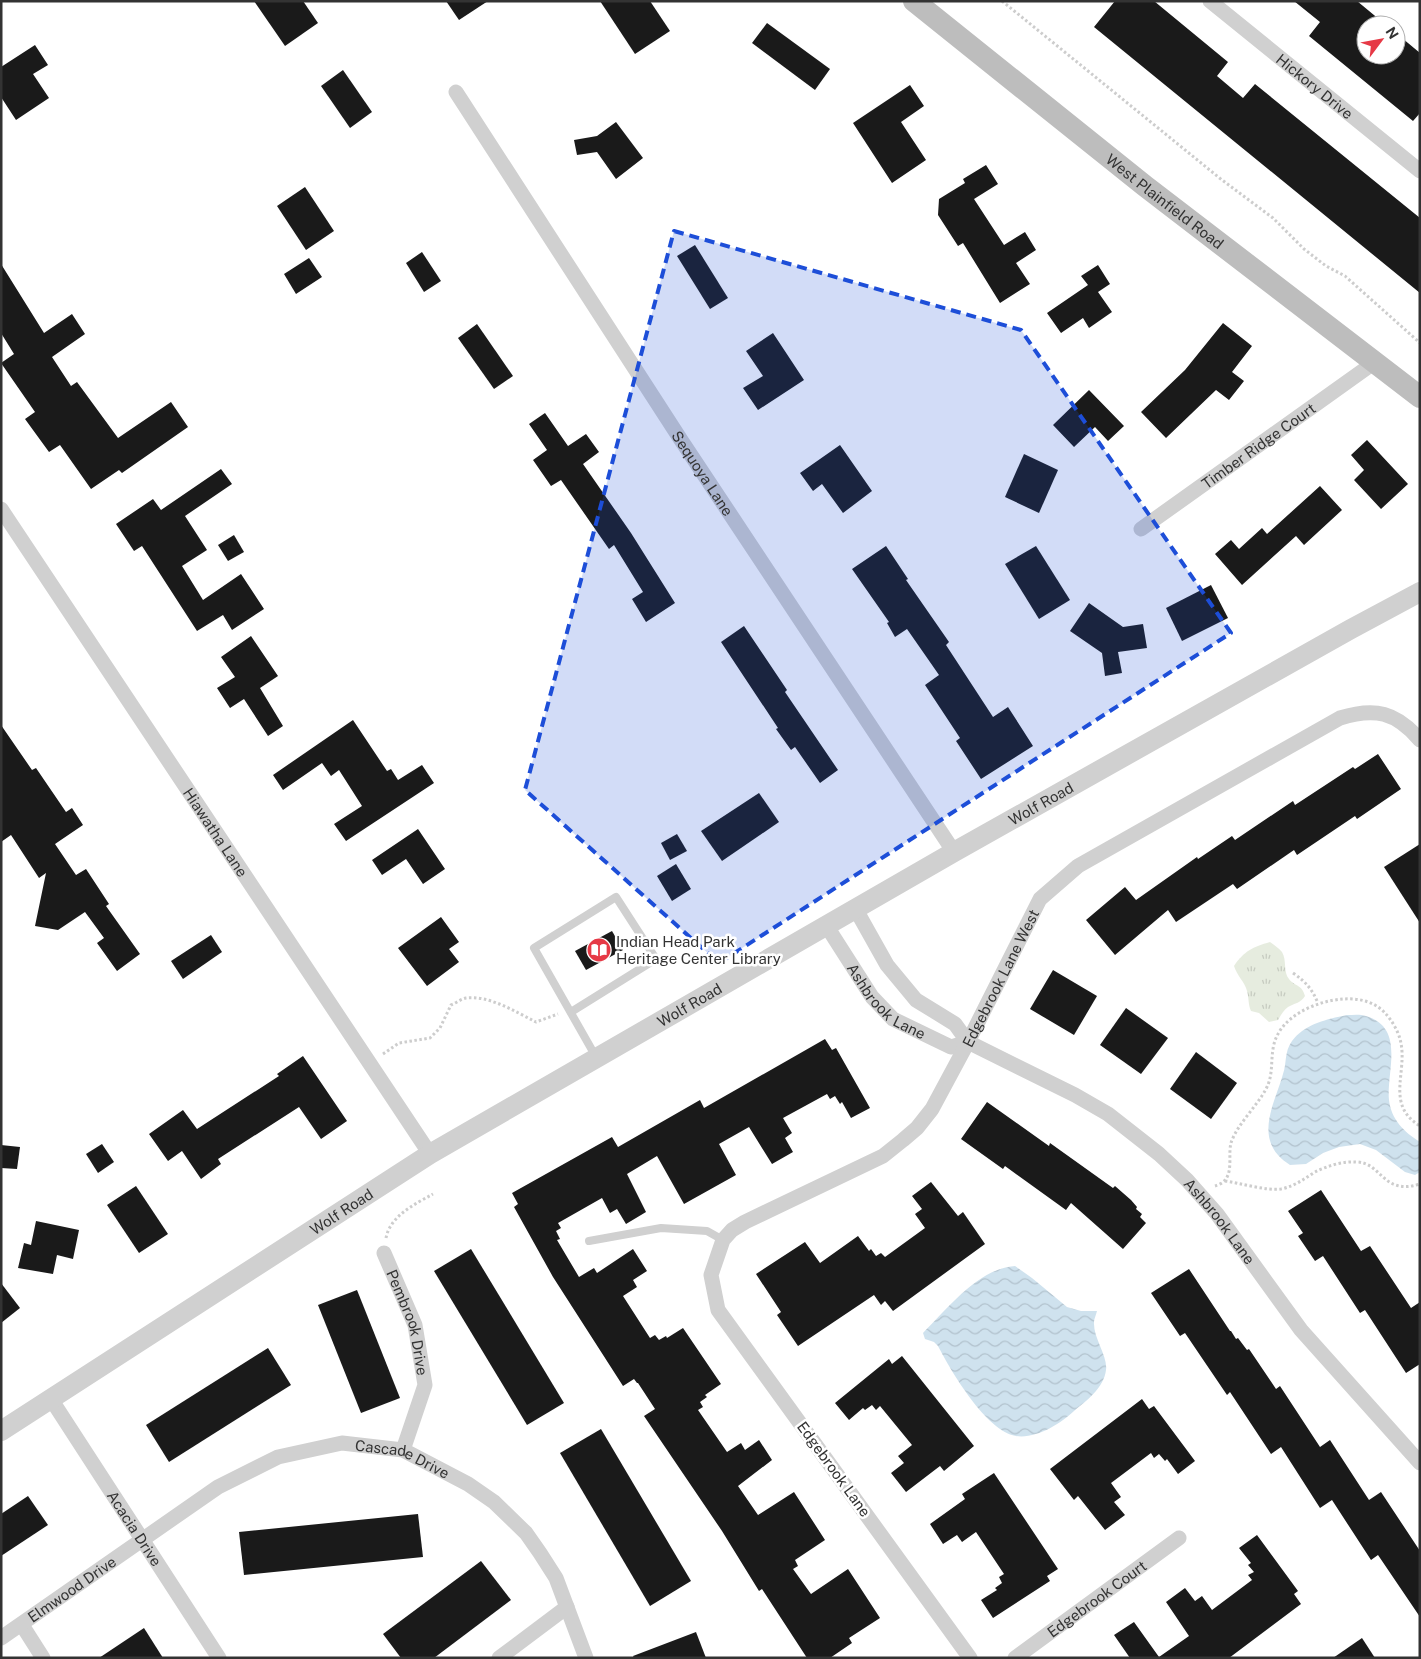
<svg xmlns="http://www.w3.org/2000/svg" width="1421" height="1659" font-family="'Public Sans',sans-serif">
<defs>
<pattern id="park-tufts" width="24" height="20" patternUnits="userSpaceOnUse" patternTransform="scale(1.25)"><rect width="24" height="20" fill="#e6ecdf"/><path d="M3 7l-1-3M5 7V3M7 7l1-3M15 17l-1-3M17 17v-4M19 17l1-3" fill="none" stroke="#c6cbc0"/></pattern>
<pattern id="water-waves" width="16" height="10" patternUnits="userSpaceOnUse" patternTransform="scale(1.25)"><rect width="16" height="10" fill="#cfe2ee"/><path d="M0 5q4-4 8 0t8 0" fill="none" stroke="#b2c2cd"/></pattern>
</defs>
<rect width="100%" height="100%" fill="#fff"/>
<path fill="url(#park-tufts)" d="M 1270,942 C 1274,945 1279,948 1282,952 C 1287,960 1283,972 1289,979 C 1295,987 1302,984 1305,996 C 1301,1003 1295,1003 1288,1007 C 1283,1011 1281,1015 1278,1020 L 1269,1022 L 1259,1013 L 1251,1011 C 1248,1004 1249,998 1247,991 C 1245,982 1237,976 1234,966 C 1244,951 1253,947 1270,942 Z"/>
<g fill="url(#water-waves)">
<path d="M 1347,1015 C 1353,1015 1360,1014 1366,1016 C 1406,1028 1386,1072 1389,1100 C 1391,1119 1404,1132 1420,1142 L 1420,1172 L 1415,1175 L 1405,1172 L 1376,1150 L 1360,1144 L 1339,1147 L 1323,1153 L 1306,1164 L 1290,1165 C 1286,1162 1281,1159 1278,1155 C 1257,1131 1276,1100 1283,1074 C 1287,1063 1284,1052 1292,1041 C 1305,1024 1327,1019 1347,1015 Z"/>
<path d="M 1015,1266 L 1032,1278 L 1067,1307 L 1081,1311 L 1097,1311 C 1096,1315 1094,1319 1094,1322 C 1093,1338 1108,1356 1106,1370 C 1104,1388 1086,1401 1074,1411 C 1060,1424 1036,1439 1016,1436 C 986,1431 951,1371 938,1346 L 934,1342 L 925,1339 L 923,1333 C 947,1309 979,1268 1015,1266 Z"/>
</g>
<g fill="#1a1a1a">
<path d="M 254,1 L 303,1 L 318,23 L 285,46 Z"/>
<path d="M 446,1 L 488,1 L 459,20 Z"/>
<path d="M 600,1 L 650,1 L 670,31 L 635,54 Z"/>
<path d="M 1115,1 L 1154,1 L 1228,62 L 1217,76 L 1243,98 L 1255,84 L 1420,218 L 1420,293 L 1094,27 Z"/>
<path d="M 1294,1 L 1357,1 L 1386,25 L 1366,25 L 1366,55 L 1396,55 L 1396,33 L 1420,53 L 1420,113 L 1413,121 L 1309,36 L 1320,22 Z"/>
<path d="M 767,23 L 830,69 L 815,90 L 752,43 Z"/>
<path d="M 35,45 L 48,65 L 33,74 L 49,98 L 16,120 L 1,97 L 1,67 Z"/>
<path d="M 343,70 L 372,112 L 350,128 L 321,86 Z"/>
<path d="M 910,85 L 924,106 L 901,122 L 926,160 L 892,183 L 853,123 Z"/>
<path d="M 616,122 L 643,158 L 616,179 L 597,152 L 577,155 L 574,140 L 597,136 Z"/>
<path d="M 986,165 L 998,184 L 974,199 L 1004,245 L 1025,232 L 1036,250 L 1016,263 L 1030,284 L 1000,303 L 963,243 L 958,246 L 938,215 L 939,199 L 965,183 L 963,179 Z"/>
<path d="M 305,187 L 334,231 L 306,250 L 277,206 Z"/>
<path d="M 695,245 L 728,298 L 710,309 L 677,256 Z"/>
<path d="M 422,252 L 441,281 L 424,292 L 406,263 Z"/>
<path d="M 309,258 L 322,277 L 296,294 L 284,274 Z"/>
<path d="M 1,264 L 44,333 L 72,314 L 85,334 L 52,357 L 71,386 L 77,382 L 118,438 L 171,402 L 188,427 L 122,473 L 119,470 L 91,489 L 60,445 L 49,452 L 25,419 L 35,412 L 1,363 L 14,354 L 1,333 Z"/>
<path d="M 1098,265 L 1110,284 L 1098,292 L 1112,312 L 1089,328 L 1083,318 L 1061,333 L 1047,313 L 1088,285 L 1081,276 Z"/>
<path d="M 1223,323 L 1252,346 L 1232,372 L 1244,381 L 1229,400 L 1216,390 L 1166,438 L 1141,412 L 1185,370 Z"/>
<path d="M 477,324 L 513,376 L 494,389 L 458,338 Z"/>
<path d="M 773,333 L 804,380 L 758,410 L 743,388 L 763,376 L 746,351 Z"/>
<path d="M 1089,390 L 1124,426 L 1108,441 L 1095,427 L 1074,447 L 1053,425 Z"/>
<path d="M 545,413 L 568,446 L 586,434 L 599,452 L 583,464 L 631,533 L 675,603 L 646,622 L 632,599 L 643,592 L 614,545 L 609,549 L 561,480 L 551,486 L 533,460 L 547,450 L 529,424 Z"/>
<path d="M 1367,440 L 1408,484 L 1381,509 L 1354,480 L 1364,470 L 1351,455 Z"/>
<path d="M 840,445 L 872,491 L 843,513 L 822,484 L 813,491 L 800,473 Z"/>
<path d="M 1024,454 L 1058,470 L 1039,513 L 1005,497 Z"/>
<path d="M 221,469 L 232,484 L 185,516 L 207,550 L 182,566 L 203,600 L 241,574 L 264,609 L 232,630 L 223,615 L 197,631 L 142,546 L 134,551 L 116,524 L 153,499 L 161,510 Z"/>
<path d="M 1320,486 L 1342,510 L 1304,545 L 1296,536 L 1242,585 L 1215,554 L 1231,540 L 1239,549 L 1262,528 L 1267,534 Z"/>
<path d="M 234,535 L 244,552 L 228,561 L 218,545 Z"/>
<path d="M 886,546 L 908,579 L 906,580 L 949,642 L 946,645 L 993,717 L 1008,707 L 1033,746 L 981,779 L 956,741 L 960,738 L 925,685 L 939,675 L 907,629 L 895,637 L 887,623 L 889,622 L 852,569 Z"/>
<path d="M 1036,546 L 1070,600 L 1039,619 L 1005,564 Z"/>
<path d="M 1211,585 L 1228,618 L 1182,641 L 1166,608 Z"/>
<path d="M 1089,603 L 1123,627 L 1143,624 L 1147,648 L 1118,652 L 1122,673 L 1105,676 L 1102,653 L 1070,631 Z"/>
<path d="M 744,626 L 787,690 L 785,692 L 838,770 L 820,783 L 795,747 L 791,750 L 776,729 L 778,728 L 721,642 Z"/>
<path d="M 251,636 L 278,676 L 260,688 L 283,726 L 268,736 L 244,699 L 230,708 L 217,688 L 235,677 L 221,657 Z"/>
<path d="M 353,720 L 387,771 L 391,769 L 398,780 L 422,765 L 434,783 L 346,841 L 334,824 L 362,806 L 339,770 L 331,776 L 322,763 L 283,790 L 273,775 Z"/>
<path d="M 1,725 L 32,770 L 36,768 L 66,812 L 72,808 L 83,825 L 55,844 L 76,875 L 86,869 L 109,904 L 106,906 L 140,954 L 117,971 L 97,943 L 104,938 L 85,912 L 58,930 L 35,926 L 46,873 L 39,878 L 11,835 L 1,842 Z"/>
<path d="M 1378,754 L 1401,789 L 1357,819 L 1355,816 L 1297,855 L 1294,850 L 1237,889 L 1233,884 L 1176,922 L 1168,910 L 1115,955 L 1086,920 L 1125,887 L 1136,900 L 1197,857 L 1198,859 L 1232,836 L 1235,840 L 1293,801 L 1295,805 L 1353,767 L 1355,769 Z"/>
<path d="M 759,793 L 779,822 L 722,861 L 701,831 Z"/>
<path d="M 418,829 L 445,869 L 423,884 L 406,859 L 382,875 L 372,860 Z"/>
<path d="M 677,834 L 687,851 L 670,860 L 661,843 Z"/>
<path d="M 1420,844 L 1420,923 L 1384,867 Z"/>
<path d="M 676,864 L 691,889 L 672,901 L 657,876 Z"/>
<path d="M 441,917 L 459,942 L 449,949 L 459,962 L 427,986 L 398,948 Z"/>
<path d="M 612,931 L 623,950 L 586,970 L 575,951 Z"/>
<path d="M 211,935 L 222,952 L 183,979 L 171,961 Z"/>
<path d="M 1053,970 L 1097,996 L 1074,1035 L 1030,1009 Z"/>
<path d="M 1126,1008 L 1168,1038 L 1141,1074 L 1100,1045 Z"/>
<path d="M 825,1039 L 832,1050 L 836,1048 L 870,1108 L 851,1118 L 842,1102 L 840,1104 L 835,1096 L 830,1099 L 827,1094 L 783,1118 L 792,1133 L 785,1138 L 793,1152 L 772,1164 L 749,1127 L 719,1144 L 736,1175 L 684,1204 L 657,1156 L 627,1174 L 646,1212 L 626,1224 L 617,1209 L 610,1213 L 602,1198 L 558,1223 L 561,1228 L 556,1231 L 560,1239 L 557,1240 L 579,1277 L 594,1268 L 597,1273 L 633,1249 L 647,1271 L 633,1280 L 637,1287 L 623,1296 L 650,1338 L 655,1335 L 659,1340 L 666,1336 L 667,1338 L 683,1328 L 721,1384 L 705,1395 L 707,1397 L 700,1402 L 703,1407 L 698,1410 L 727,1452 L 741,1443 L 745,1450 L 759,1440 L 772,1460 L 738,1486 L 758,1515 L 794,1492 L 825,1540 L 795,1560 L 798,1566 L 793,1569 L 811,1594 L 848,1569 L 880,1618 L 849,1638 L 852,1643 L 830,1658 L 807,1658 L 762,1589 L 759,1591 L 722,1531 L 644,1416 L 655,1409 L 638,1383 L 637,1383 L 634,1379 L 623,1386 L 553,1277 L 514,1207 L 518,1204 L 512,1193 L 612,1137 L 618,1147 L 700,1100 L 704,1108 Z"/>
<path d="M 1196,1052 L 1237,1083 L 1211,1119 L 1170,1089 Z"/>
<path d="M 303,1056 L 347,1121 L 321,1139 L 299,1107 L 218,1159 L 221,1164 L 201,1179 L 182,1151 L 168,1161 L 149,1134 L 183,1110 L 197,1129 L 279,1076 L 277,1074 Z"/>
<path d="M 987,1102 L 1049,1146 L 1050,1143 L 1113,1188 L 1115,1186 L 1131,1200 L 1137,1207 L 1136,1209 L 1142,1214 L 1140,1217 L 1146,1223 L 1123,1249 L 1071,1203 L 1066,1210 L 1005,1166 L 1003,1169 L 961,1139 Z"/>
<path d="M 102,1144 L 114,1162 L 98,1173 L 86,1154 Z"/>
<path d="M 1,1145 L 20,1147 L 17,1169 L 1,1168 Z"/>
<path d="M 931,1182 L 958,1216 L 963,1212 L 985,1244 L 893,1311 L 885,1301 L 881,1305 L 874,1295 L 798,1346 L 777,1315 L 781,1312 L 756,1274 L 805,1242 L 820,1263 L 858,1236 L 869,1251 L 871,1249 L 876,1256 L 881,1253 L 885,1257 L 925,1228 L 915,1214 L 922,1209 L 912,1196 Z"/>
<path d="M 136,1186 L 168,1234 L 139,1253 L 107,1205 Z"/>
<path d="M 1321,1190 L 1361,1251 L 1370,1246 L 1411,1308 L 1420,1302 L 1420,1364 L 1406,1373 L 1365,1310 L 1360,1313 L 1323,1256 L 1315,1261 L 1298,1236 L 1303,1233 L 1288,1211 Z"/>
<path d="M 36,1221 L 79,1230 L 73,1259 L 57,1255 L 53,1274 L 18,1268 L 24,1243 L 31,1245 Z"/>
<path d="M 471,1249 L 564,1403 L 527,1425 L 434,1271 Z"/>
<path d="M 1189,1269 L 1230,1331 L 1231,1331 L 1236,1339 L 1238,1338 L 1247,1350 L 1249,1349 L 1276,1389 L 1280,1386 L 1320,1447 L 1330,1440 L 1369,1500 L 1381,1492 L 1420,1551 L 1420,1617 L 1378,1555 L 1371,1560 L 1332,1500 L 1320,1508 L 1281,1447 L 1271,1454 L 1230,1392 L 1227,1395 L 1185,1333 L 1180,1336 L 1151,1293 Z"/>
<path d="M 1,1283 L 20,1308 L 1,1323 Z"/>
<path d="M 357,1290 L 400,1398 L 361,1413 L 318,1305 Z"/>
<path d="M 268,1348 L 291,1385 L 169,1462 L 146,1425 Z"/>
<path d="M 902,1356 L 974,1446 L 944,1471 L 940,1466 L 906,1492 L 891,1473 L 904,1463 L 898,1456 L 912,1445 L 880,1406 L 876,1410 L 872,1405 L 865,1410 L 863,1408 L 849,1420 L 835,1403 L 889,1359 L 892,1364 Z"/>
<path d="M 1142,1399 L 1149,1409 L 1154,1406 L 1195,1461 L 1178,1474 L 1167,1459 L 1165,1461 L 1159,1454 L 1154,1458 L 1151,1453 L 1111,1483 L 1121,1497 L 1114,1502 L 1125,1515 L 1105,1530 L 1078,1496 L 1074,1500 L 1050,1469 Z"/>
<path d="M 601,1429 L 691,1581 L 650,1606 L 560,1453 Z"/>
<path d="M 994,1473 L 1058,1569 L 1047,1576 L 1050,1581 L 993,1618 L 981,1600 L 997,1590 L 995,1588 L 1002,1583 L 999,1577 L 1004,1574 L 976,1532 L 962,1542 L 957,1535 L 943,1544 L 930,1524 L 965,1499 L 962,1494 Z"/>
<path d="M 28,1496 L 48,1525 L 1,1556 L 1,1514 Z"/>
<path d="M 418,1514 L 423,1557 L 244,1575 L 239,1532 Z"/>
<path d="M 1257,1535 L 1298,1591 L 1294,1594 L 1301,1604 L 1229,1658 L 1130,1658 L 1114,1635 L 1134,1622 L 1159,1657 L 1189,1636 L 1166,1602 L 1185,1588 L 1195,1601 L 1202,1596 L 1212,1610 L 1252,1580 L 1248,1575 L 1254,1572 L 1248,1565 L 1251,1563 L 1239,1548 Z"/>
<path d="M 481,1561 L 511,1600 L 434,1658 L 401,1658 L 383,1634 Z"/>
<path d="M 144,1628 L 163,1658 L 99,1658 Z"/>
<path d="M 696,1632 L 706,1658 L 634,1658 L 633,1656 Z"/>
<path d="M 1362,1638 L 1375,1658 L 1333,1658 Z"/>
</g>
<g fill="none" stroke-linecap="round" stroke-linejoin="round">
<g stroke="#cdcdcd" stroke-width="3" stroke-dasharray="2.5 2.5" stroke-linecap="butt">
<path d="M 1002,1 L 1222,180 L 1273,218 L 1304,249 L 1326,266 L 1345,276 L 1420,343"/>
<path d="M 1293,973 C 1306,982 1312,989 1318,1003"/>
<path d="M 383,1054 L 399,1043 L 430,1038 L 440,1028 L 451,1005 C 456,1003 461,999 466,998 C 489,995 516,1012 536,1022 L 558,1014"/>
<path d="M 1225,1181 C 1240,1183 1266,1191 1281,1189 C 1295,1186 1304,1179 1315,1172 C 1327,1166 1343,1161 1356,1162 C 1382,1162 1382,1196 1420,1184"/>
<path d="M 1215,1186 C 1218,1185 1223,1183 1225,1180 C 1233,1171 1228,1154 1231,1143 C 1236,1126 1257,1106 1266,1089 C 1274,1074 1270,1060 1274,1044 C 1281,1016 1316,1001 1343,999 C 1358,998 1374,1001 1385,1013 C 1391,1019 1398,1031 1400,1039 C 1409,1071 1384,1104 1420,1126"/>
<path d="M 386,1238 C 390,1216 415,1204 433,1194"/>
</g>
<g stroke="#d0d0d0" stroke-width="8">
<path d="M 571,1012 L 656,959 L 616,897 L 534,948 L 596,1057"/>
<path d="M 589,1241 L 661,1228 L 707,1231 L 723,1240"/>
</g>
<g stroke="#d0d0d0" stroke-width="15">
<path id="s1" d="M 1210,1 L 1420,171"/>
<path id="s2" d="M 456,92 L 681,440 L 954,852"/>
<path id="s3" d="M 1,509 L 430,1154"/>
<path id="s4" d="M 1141,529 L 1375,362"/>
<path id="s5" d="M 855,908 L 887,965 L 916,1000 L 955,1024 L 968,1042 L 1075,1095 L 1108,1114 L 1159,1154 L 1187,1180 L 1217,1214 L 1301,1330 L 1420,1463"/>
<path id="s6" d="M 826,925 L 872,997 L 893,1019 L 951,1047 L 968,1042"/>
<path id="s7" d="M 384,1253 L 415,1325 L 425,1385 L 403,1450"/>
<path id="s8" d="M 51,1399 L 219,1658"/>
<path d="M 22,1625 L 43,1658"/>
<path id="s9" d="M 1,1638 L 218,1487 L 278,1457 L 342,1443 L 403,1450 L 468,1484 L 494,1502 L 526,1533 L 540,1553 L 556,1578 L 586,1658"/>
<path d="M 499,1658 L 567,1607"/>
<path id="s10" d="M 970,1658 L 718,1310 L 711,1275 L 723,1240 L 732,1230 L 745,1222 L 883,1156 L 903,1140 L 917,1128 L 932,1109 L 968,1042 L 1040,899 L 1078,866 L 1340,718 C 1375,707 1396,712 1420,740"/>
<path id="s11" d="M 1015,1658 L 1179,1538"/>
</g>
<path stroke="#d0d0d0" stroke-width="20" id="s12" d="M 1,1431 L 430,1154 L 954,852 L 1351,629 L 1420,592"/>
<path stroke="#bdbdbd" stroke-width="22" id="s13" d="M 914,1 L 1145,186 L 1420,397"/>
</g>
<path fill="#1d4ed8" fill-opacity="0.2" stroke="#1d4ed8" stroke-width="4" stroke-dasharray="10 6" stroke-linejoin="round" d="M 674,231 L 1021,330 L 1231,633 L 719,963 L 525,790 Z"/>
<defs>
<symbol id="library-disc" viewBox="-11 -11 22 22"><circle r="9.5" fill="#e63946" stroke="#fff"/><path d="M-6-4Q-3-5.5-.7-3.5V5Q-3 3-6 4ZM6-4Q3-5.5 .7-3.5V5Q3 3 6 4Z" fill="#fff"/></symbol>
</defs>
<g fill-rule="evenodd">
<use href="#library-disc" x="585" y="936" width="28" height="28"/>
</g>
<g text-anchor="middle" dominant-baseline="central" stroke-width="5" stroke-linejoin="round" paint-order="stroke">
<g font-size="15" fill="#333" stroke="#fff">
<text stroke="none"><textPath href="#s1" startOffset="135">Hickory Drive</textPath></text>
<text stroke="none"><textPath href="#s13" startOffset="321">West Plainfield Road</textPath></text>
<text stroke="none"><textPath href="#s4" startOffset="144">Timber Ridge Court</textPath></text>
<text stroke="none"><textPath href="#s2" startOffset="454">Sequoya Lane</textPath></text>
<text stroke="none"><textPath href="#s12" startOffset="1215">Wolf Road</textPath></text>
<text stroke="none"><textPath href="#s3" startOffset="388">Hiawatha Lane</textPath></text>
<text stroke="none"><textPath href="#s10" startOffset="900">Edgebrook Lane West</textPath></text>
<text stroke="none"><textPath href="#s6" startOffset="99">Ashbrook Lane</textPath></text>
<text stroke="none"><textPath href="#s12" startOffset="810">Wolf Road</textPath></text>
<text stroke="none"><textPath href="#s12" startOffset="405">Wolf Road</textPath></text>
<text stroke="none"><textPath href="#s5" startOffset="492">Ashbrook Lane</textPath></text>
<text stroke="none"><textPath href="#s7" startOffset="74">Pembrook Drive</textPath></text>
<text stroke="none"><textPath href="#s9" startOffset="460">Cascade Drive</textPath></text>
<text transform="translate(834 1469) rotate(54)">Edgebrook Lane</text>
<text stroke="none"><textPath href="#s8" startOffset="154">Acacia Drive</textPath></text>
<text stroke="none"><textPath href="#s9" startOffset="86">Elmwood Drive</textPath></text>
<text stroke="none"><textPath href="#s11" startOffset="101">Edgebrook Court</textPath></text>
</g>
<g font-size="15" fill="#333" stroke="#fff" text-anchor="start">
<text x="616" y="941">Indian Head Park<tspan x="616" dy="17">Heritage Center Library</tspan></text>
</g>
</g>
<rect width="1421" height="1659" fill="none" stroke="#333333" stroke-width="5"/>
<g transform="translate(1381 40) rotate(58)"><circle r="24" fill="#ffffff" stroke="#adadad"/>
<path d="M0-4L9 19L0 12L-9 19Z" fill="#e63946"/>
<text y="-8" font-size="14" font-weight="bold" text-anchor="middle" fill="#333333">N</text>
</g>
</svg>
